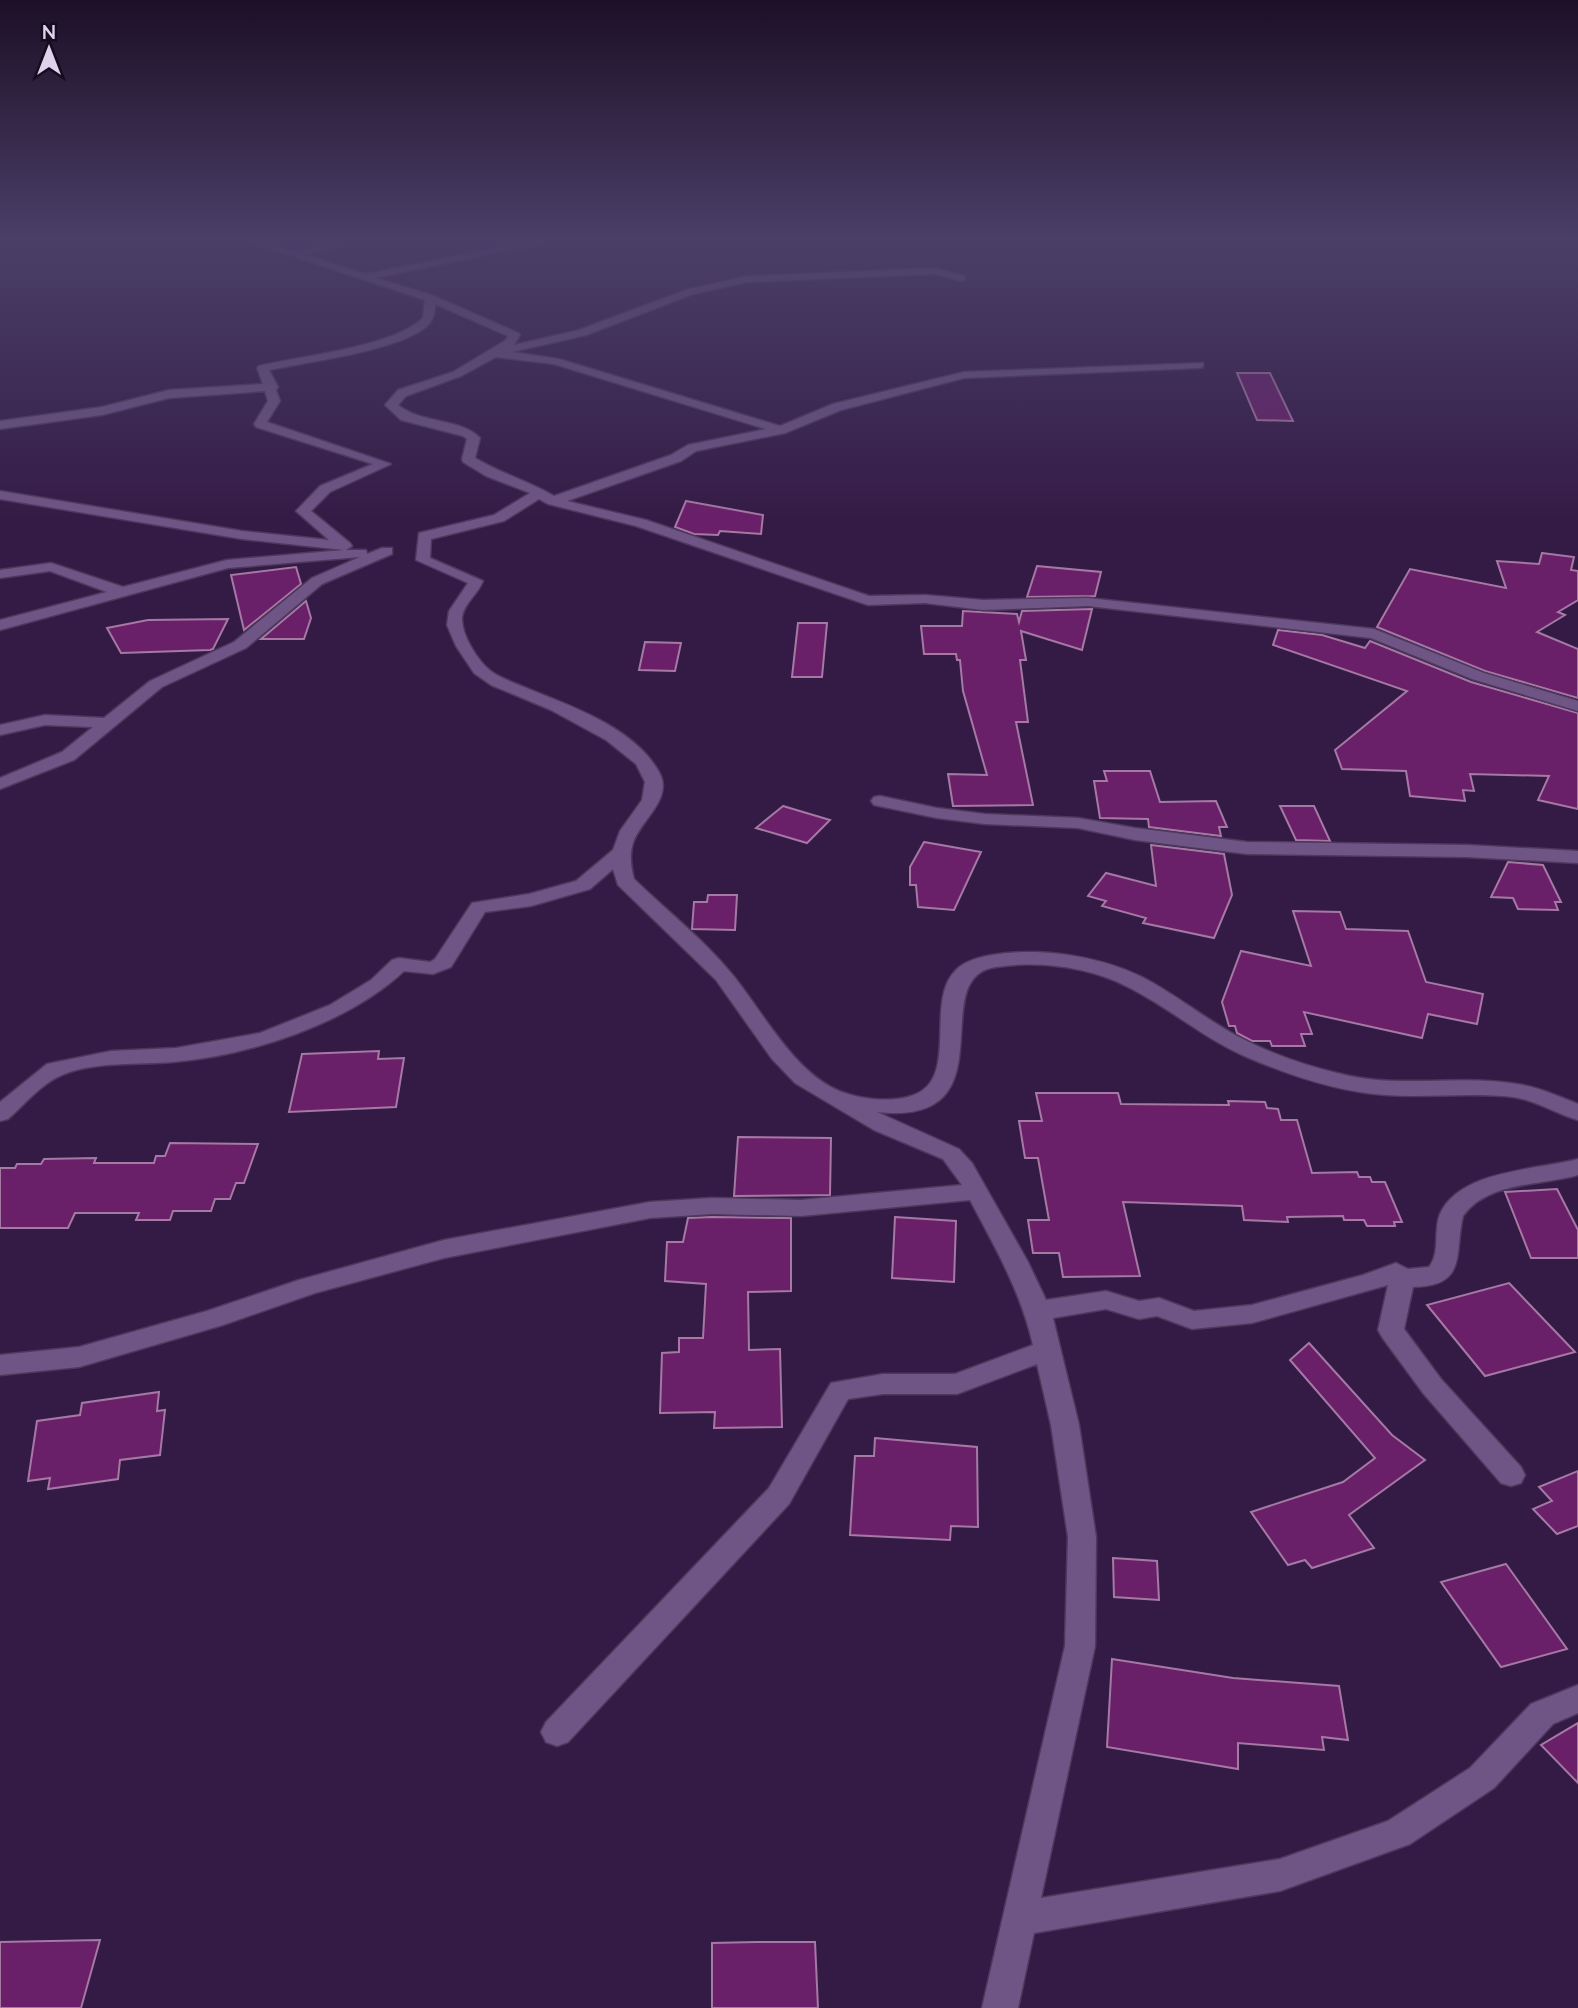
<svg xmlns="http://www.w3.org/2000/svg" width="1578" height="2008" font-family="Mulish,sans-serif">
<rect width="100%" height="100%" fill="#341b46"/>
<g fill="#6a1f69" stroke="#a579a3" stroke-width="2">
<path d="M 1237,373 L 1270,373 L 1293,421 L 1257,420 Z"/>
<path d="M 686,501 L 763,515 L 761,534 L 720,531 L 718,535 L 694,534 L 675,527 Z"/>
<path d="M 1542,553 L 1574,557 L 1571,570 L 1578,571 L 1578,600 L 1558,612 L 1565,615 L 1537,632 L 1578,649 L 1578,698 L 1485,671 L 1377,627 L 1410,569 L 1506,588 L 1497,561 L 1539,564 Z"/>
<path d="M 1037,566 L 1101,572 L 1095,596 L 1027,597 Z"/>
<path d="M 296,567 L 301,584 L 244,630 L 231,575 Z"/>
<path d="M 306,601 L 311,618 L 304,639 L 261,639 Z"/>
<path d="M 1092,609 L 1082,650 L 1021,631 L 1026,660 L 1020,660 L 1028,722 L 1016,722 L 1033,805 L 953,806 L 948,774 L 987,775 L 963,691 L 960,660 L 957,660 L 956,654 L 924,654 L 921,626 L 962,626 L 963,611 L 1017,614 L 1019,622 L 1022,611 Z"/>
<path d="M 228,619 L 213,649 L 210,650 L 121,653 L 107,628 L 148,620 Z"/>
<path d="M 798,623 L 827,623 L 822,677 L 792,677 Z"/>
<path d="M 1278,630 L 1322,635 L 1365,648 L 1370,641 L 1471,682 L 1578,713 L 1578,809 L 1538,800 L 1549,776 L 1470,774 L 1474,791 L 1463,790 L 1465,801 L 1410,796 L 1406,771 L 1342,769 L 1335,750 L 1407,691 L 1273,645 Z"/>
<path d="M 645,642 L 681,643 L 675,671 L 639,670 Z"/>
<path d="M 1104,771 L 1150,771 L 1160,802 L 1216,801 L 1227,827 L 1219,827 L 1221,836 L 1149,827 L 1148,819 L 1100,818 L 1094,781 L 1107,781 Z"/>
<path d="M 783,806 L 830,820 L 807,843 L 756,828 Z"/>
<path d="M 1280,806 L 1314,806 L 1330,841 L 1296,840 Z"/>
<path d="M 924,842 L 981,852 L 954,910 L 918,907 L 916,885 L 910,885 L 910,867 Z"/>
<path d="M 1151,845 L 1224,854 L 1232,895 L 1214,938 L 1143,923 L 1146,918 L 1102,906 L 1106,901 L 1088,896 L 1106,873 L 1156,886 Z"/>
<path d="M 1508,862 L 1543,865 L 1561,902 L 1555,902 L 1558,910 L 1518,909 L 1513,898 L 1491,897 Z"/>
<path d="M 708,895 L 737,895 L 735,930 L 692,929 L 694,902 L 707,902 Z"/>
<path d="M 1293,911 L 1340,912 L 1346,929 L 1408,931 L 1426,982 L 1483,994 L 1477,1024 L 1428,1014 L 1422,1038 L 1304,1012 L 1312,1034 L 1301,1034 L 1305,1046 L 1272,1046 L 1270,1041 L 1252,1041 L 1237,1033 L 1235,1026 L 1229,1026 L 1222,1002 L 1241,951 L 1311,966 Z"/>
<path d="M 379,1051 L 378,1059 L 404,1058 L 396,1107 L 289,1112 L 302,1054 Z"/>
<path d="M 1036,1093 L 1118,1093 L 1121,1104 L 1229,1105 L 1228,1101 L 1265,1102 L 1267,1108 L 1278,1109 L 1281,1120 L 1297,1120 L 1312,1173 L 1357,1172 L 1359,1177 L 1370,1177 L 1372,1182 L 1385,1182 L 1402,1222 L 1394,1222 L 1395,1226 L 1367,1226 L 1364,1220 L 1344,1220 L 1343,1216 L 1287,1217 L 1288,1222 L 1244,1220 L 1242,1206 L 1123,1202 L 1140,1276 L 1063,1277 L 1059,1253 L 1033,1253 L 1028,1220 L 1049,1220 L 1038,1158 L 1025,1158 L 1019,1121 L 1042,1121 Z"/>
<path d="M 738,1137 L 831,1138 L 830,1195 L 734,1196 Z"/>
<path d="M 170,1143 L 258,1144 L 244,1183 L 236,1183 L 230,1199 L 215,1199 L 211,1211 L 173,1211 L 170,1220 L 136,1220 L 139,1213 L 75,1213 L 68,1228 L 0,1228 L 0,1168 L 15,1168 L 17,1164 L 41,1164 L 44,1159 L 96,1158 L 94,1163 L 154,1163 L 156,1156 L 165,1156 Z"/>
<path d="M 1557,1189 L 1578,1230 L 1578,1258 L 1531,1258 L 1505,1192 Z"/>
<path d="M 712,1217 L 791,1218 L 791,1291 L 748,1292 L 749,1350 L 780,1349 L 782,1427 L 714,1428 L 715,1412 L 660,1413 L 662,1353 L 679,1352 L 679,1338 L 703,1338 L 706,1284 L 665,1281 L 667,1242 L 683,1242 L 688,1218 Z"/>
<path d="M 895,1217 L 956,1221 L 954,1282 L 892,1278 Z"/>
<path d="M 1509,1283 L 1575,1352 L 1485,1376 L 1427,1305 Z"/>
<path d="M 1309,1343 L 1392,1435 L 1425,1460 L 1349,1515 L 1374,1548 L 1312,1568 L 1305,1560 L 1288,1565 L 1251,1512 L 1343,1482 L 1375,1458 L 1290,1360 Z"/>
<path d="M 159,1392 L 157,1411 L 165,1410 L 160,1455 L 120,1460 L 118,1479 L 48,1489 L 50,1478 L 28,1481 L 37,1421 L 80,1415 L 82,1403 Z"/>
<path d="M 875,1438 L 977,1447 L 978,1527 L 951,1526 L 950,1540 L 850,1535 L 855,1456 L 874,1456 Z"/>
<path d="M 1578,1471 L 1578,1526 L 1557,1534 L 1533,1509 L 1552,1501 L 1539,1487 Z"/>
<path d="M 1113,1558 L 1157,1561 L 1159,1600 L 1114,1597 Z"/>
<path d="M 1506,1564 L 1567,1649 L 1501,1667 L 1441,1582 Z"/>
<path d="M 1112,1659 L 1233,1678 L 1339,1686 L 1348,1740 L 1322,1737 L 1324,1750 L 1238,1743 L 1238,1769 L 1107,1747 Z"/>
<path d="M 1578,1723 L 1578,1783 L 1541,1745 Z"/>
<path d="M 100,1940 L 81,2008 L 0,2008 L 0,1942 Z"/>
<path d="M 756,1942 L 815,1942 L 818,2008 L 712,2008 L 712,1943 Z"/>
</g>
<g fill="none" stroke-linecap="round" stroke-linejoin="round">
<defs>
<g id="street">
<path d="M 247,241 C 264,241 283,252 297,251 C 315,250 330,241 348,241 L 306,255 L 365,274 L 531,241 L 550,241 L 376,278 L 434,296 L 518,333 L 520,335 L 514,345 L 579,330 L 686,290 L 748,276 L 935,268 L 965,276 L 965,280 L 961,281 L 935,274 L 748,282 L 693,294 L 586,335 L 512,352 L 559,359 L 780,426 L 833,404 L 964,372 L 1203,363 L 1203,367 L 1199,368 L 964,378 L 841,410 L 785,433 L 696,451 L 681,461 L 567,501 L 646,520 L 869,596 L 925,595 L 983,600 L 1088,598 L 1374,629 L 1484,673 L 1578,701 L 1578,711 L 1472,679 L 1371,638 L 1088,606 L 983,610 L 925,603 L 868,605 L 636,526 L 548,504 L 539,499 L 504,521 L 431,539 L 430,558 L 483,581 C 478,594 464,603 462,617 C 461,635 478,662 492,672 C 504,680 518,684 531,690 C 574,707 635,729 659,772 C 674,799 641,819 633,843 C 629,855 631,867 634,879 C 666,910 703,939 731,973 C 763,1011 797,1080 848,1094 C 866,1100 893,1102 911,1096 C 961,1081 924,1003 955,971 C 964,961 980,957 992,955 C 1040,947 1099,956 1142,977 C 1175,994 1204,1018 1237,1036 C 1269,1053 1306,1066 1341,1074 C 1399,1089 1459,1074 1517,1084 C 1538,1087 1558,1096 1578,1104 L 1578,1120 C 1556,1114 1536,1100 1513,1097 C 1471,1092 1428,1098 1386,1095 C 1339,1092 1292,1076 1249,1058 C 1206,1040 1171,1009 1130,988 C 1092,967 1039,960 996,967 C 922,977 1014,1127 877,1112 L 959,1149 L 972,1163 L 1028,1262 L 1046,1300 L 1106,1291 L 1139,1301 L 1159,1298 L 1194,1311 L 1252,1305 L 1363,1275 L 1396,1263 L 1408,1269 L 1429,1267 C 1441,1252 1433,1230 1440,1214 C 1460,1170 1537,1170 1578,1159 L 1578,1175 C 1541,1186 1488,1181 1463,1216 C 1454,1254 1468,1286 1413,1287 L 1404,1329 L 1441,1379 L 1521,1467 L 1525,1475 L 1521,1483 L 1511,1486 L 1501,1483 L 1423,1393 L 1382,1337 L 1378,1330 L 1388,1285 L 1252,1323 L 1192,1329 L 1157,1316 L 1139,1319 L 1106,1309 L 1053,1318 L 1079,1425 L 1096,1537 L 1095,1646 L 1041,1898 L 1280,1859 L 1388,1821 L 1470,1768 L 1531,1704 L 1578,1685 L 1578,1713 L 1553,1724 L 1494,1788 L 1410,1844 L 1280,1891 L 1034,1933 L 1018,2008 L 982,2008 L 1065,1646 L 1068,1537 L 1051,1425 L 1037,1364 L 957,1394 L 883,1394 L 848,1399 L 789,1504 L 568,1742 L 557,1746 L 546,1742 L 541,1732 L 546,1722 L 769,1488 L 831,1383 L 883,1374 L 955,1374 L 1033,1345 C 1021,1292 995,1247 970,1200 L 801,1216 L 712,1214 L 650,1218 L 444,1258 L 315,1293 L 223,1325 L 79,1367 L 0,1375 L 0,1355 L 79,1347 L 207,1311 L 299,1280 L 444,1240 L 650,1202 L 712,1198 L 801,1200 L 962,1185 L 943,1159 L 874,1130 L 795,1083 L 772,1059 L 716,980 L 618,885 L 613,869 L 590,889 L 531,906 L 485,912 L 451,967 L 433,974 L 404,971 C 349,1023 249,1056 173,1062 C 139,1065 94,1061 62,1075 C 42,1083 24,1105 8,1119 L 0,1121 L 0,1102 L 47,1064 L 111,1051 L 176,1048 L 260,1033 L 330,1005 L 371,980 L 392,960 L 399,958 L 430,962 L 435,959 L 472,903 L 529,894 L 576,881 L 613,850 L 620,831 L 642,800 L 645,782 L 636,764 L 606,740 L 551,710 L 491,685 L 474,673 L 456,646 L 447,625 L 449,611 L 468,583 L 416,560 L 419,533 L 494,515 L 530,493 L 486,476 L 463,462 L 462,459 L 467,439 L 463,436 L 401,420 L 385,405 L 398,390 L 453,372 L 506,340 L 508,336 L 435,304 C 435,312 434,319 428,325 C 403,350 307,362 269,370 L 278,387 L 276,390 L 280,401 L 267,422 L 391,464 L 330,492 L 311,511 L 350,543 L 352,546 L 346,550 L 366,550 L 367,554 L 382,548 L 392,548 L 392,554 L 322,584 L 246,648 L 162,687 L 74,760 L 0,789 L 0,778 L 62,752 L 93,727 L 45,725 L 0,735 L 0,725 L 45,715 L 104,718 L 150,681 L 234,642 L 312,578 L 360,557 L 228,568 L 0,630 L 0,620 L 107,592 L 50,571 L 0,578 L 0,570 L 51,563 L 123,587 L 227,560 L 344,550 L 242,539 L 0,499 L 0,491 L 242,531 L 329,540 L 296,511 L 320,486 L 373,464 L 256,427 L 254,424 L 268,401 L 265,391 L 169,398 L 102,415 L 0,429 L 0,421 L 102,407 L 169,390 L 263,384 L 257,368 L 259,366 C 300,356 393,347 423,318 L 425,300 ZM 496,357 L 554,364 L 766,429 L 688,445 L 671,455 L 554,496 C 528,481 500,473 475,458 L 480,438 C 461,418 421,424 398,405 L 406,396 L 461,376 Z"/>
<path d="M 880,796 L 937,808 L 985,814 L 1078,818 L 1135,828 L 1247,842 L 1467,845 L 1578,851 L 1578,863 L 1467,857 L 1247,854 L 1135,840 L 1078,828 L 985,824 L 937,818 L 874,805 L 871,801 L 874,797 Z"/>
</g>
</defs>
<use href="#street" stroke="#4e395d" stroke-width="3"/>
<use href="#street" fill="#6f5585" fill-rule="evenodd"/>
</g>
<linearGradient id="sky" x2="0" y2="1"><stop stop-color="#1d0f26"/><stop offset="0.46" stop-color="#4a3f68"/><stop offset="1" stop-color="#4a3f68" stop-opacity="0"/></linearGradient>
<rect width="1578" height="522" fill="url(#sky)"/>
<g transform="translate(49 49)" stroke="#160c1f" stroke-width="5" paint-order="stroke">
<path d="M0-5L12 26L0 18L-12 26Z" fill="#e0d1ed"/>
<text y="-10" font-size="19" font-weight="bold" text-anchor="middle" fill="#e0d1ed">N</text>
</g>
</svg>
